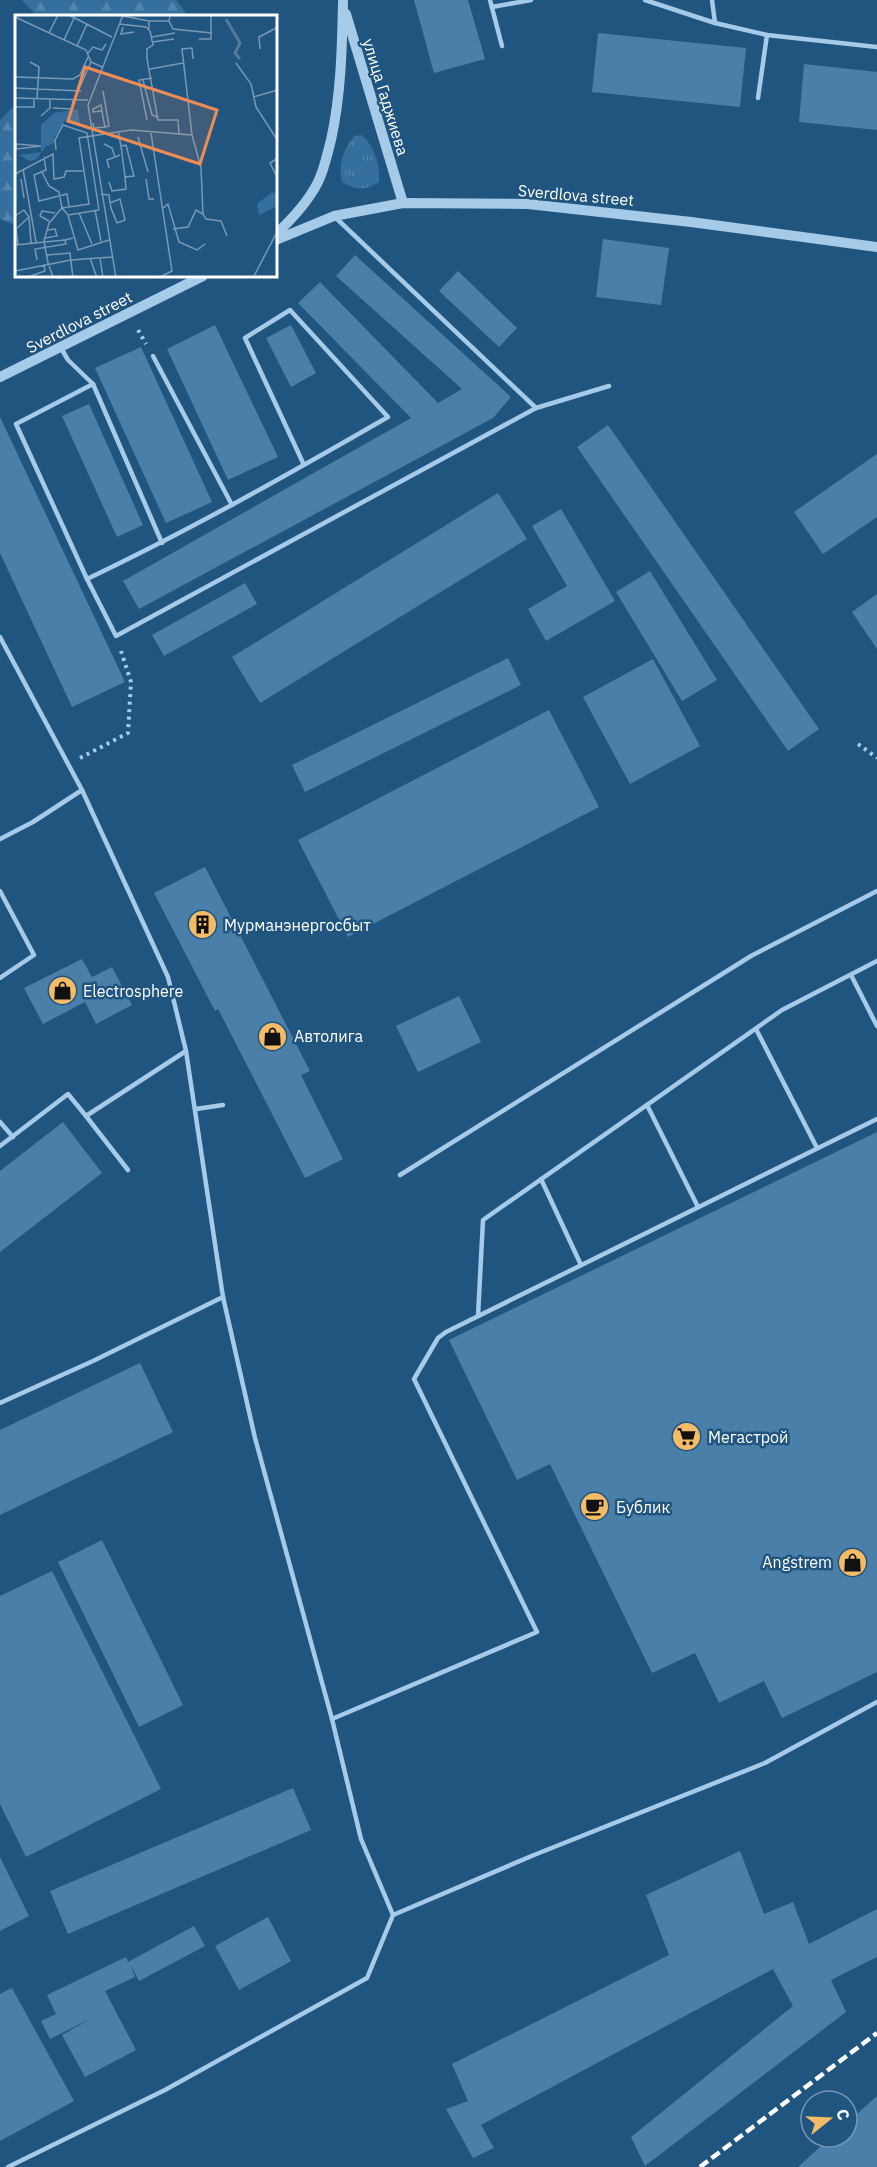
<svg xmlns="http://www.w3.org/2000/svg" width="877" height="2167" font-family="'IBM Plex Sans',sans-serif">
<defs>
<pattern id="grass-tufts" width="24" height="20" patternUnits="userSpaceOnUse" patternTransform="scale(1.5)"><rect width="24" height="20" fill="#346f9e"/><path d="M3 7l-1-3M5 7V3M7 7l1-3M15 17l-1-3M17 17v-4M19 17l1-3" fill="none" stroke="#5285ad"/></pattern>
<pattern id="forest-firs" width="22" height="20" patternUnits="userSpaceOnUse" patternTransform="scale(1.5)"><rect width="22" height="20" fill="#346f9e"/><path d="M5 1l3.5 6h-7zM16 11l3.5 6h-7z" fill="#5285ad"/></pattern>
</defs>
<rect width="100%" height="100%" fill="#205580"/>
<path fill="url(#grass-tufts)" d="M 362,135 C 375,147 380,165 379,182 C 365,191 356,190 342,182 C 338,163 343,151 354,136 Z"/>
<g fill="url(#forest-firs)">
<path d="M 22,0 L 176,0 L 188,16 L 32,16 L 33,12 Z"/>
<path d="M 16,104 L 16,221 L 12,224 L 0,219 L 0,120 Z"/>
</g>
<g fill="#497fa9">
<path d="M 414,0 L 468,0 L 485,59 L 434,73 Z"/>
<path d="M 598,33 L 746,48 L 740,107 L 592,92 Z"/>
<path d="M 804,64 L 877,72 L 877,130 L 799,122 Z"/>
<path d="M 603,239 L 669,248 L 661,305 L 596,297 Z"/>
<path d="M 355,255 L 511,397 L 493,418 L 139,609 L 123,581 L 411,418 L 298,303 L 320,282 L 438,403 L 462,389 L 336,276 Z"/>
<path d="M 458,271 L 517,328 L 499,347 L 439,291 Z"/>
<path d="M 215,325 L 278,457 L 228,480 L 167,349 Z"/>
<path d="M 291,325 L 316,373 L 291,387 L 266,338 Z"/>
<path d="M 141,347 L 212,502 L 166,523 L 95,368 Z"/>
<path d="M 89,404 L 143,525 L 117,537 L 62,416 Z"/>
<path d="M 0,417 L 125,682 L 72,707 L 0,553 Z"/>
<path d="M 608,425 L 819,729 L 788,751 L 577,447 Z"/>
<path d="M 877,454 L 877,517 L 823,554 L 794,512 Z"/>
<path d="M 498,493 L 527,539 L 260,703 L 232,657 Z"/>
<path d="M 561,509 L 615,601 L 546,641 L 528,609 L 567,586 L 532,526 Z"/>
<path d="M 650,571 L 717,680 L 682,701 L 616,592 Z"/>
<path d="M 245,583 L 257,604 L 164,656 L 152,635 Z"/>
<path d="M 877,594 L 877,649 L 852,612 Z"/>
<path d="M 508,658 L 521,685 L 305,792 L 292,765 Z"/>
<path d="M 653,659 L 700,746 L 630,784 L 583,697 Z"/>
<path d="M 549,710 L 599,807 L 348,937 L 298,840 Z"/>
<path d="M 205,867 L 310,1071 L 301,1075 L 343,1159 L 305,1178 L 218,1009 L 215,1011 L 154,893 Z"/>
<path d="M 82,959 L 92,977 L 112,967 L 132,1005 L 96,1024 L 85,1002 L 43,1024 L 24,988 Z"/>
<path d="M 459,996 L 481,1042 L 418,1072 L 396,1026 Z"/>
<path d="M 63,1122 L 102,1173 L 0,1252 L 0,1171 Z"/>
<path d="M 877,1132 L 877,1672 L 782,1718 L 764,1681 L 719,1703 L 695,1653 L 652,1673 L 550,1464 L 517,1480 L 449,1340 Z"/>
<path d="M 140,1363 L 173,1432 L 0,1515 L 0,1430 Z"/>
<path d="M 102,1540 L 183,1705 L 139,1727 L 58,1562 Z"/>
<path d="M 52,1571 L 161,1789 L 26,1857 L 0,1804 L 0,1596 Z"/>
<path d="M 293,1788 L 311,1830 L 68,1934 L 50,1891 Z"/>
<path d="M 740,1851 L 764,1914 L 793,1902 L 809,1944 L 877,1909 L 877,1957 L 831,1980 L 846,2012 L 645,2166 L 631,2137 L 793,2006 L 773,1969 L 481,2125 L 494,2148 L 473,2158 L 446,2109 L 468,2101 L 452,2064 L 669,1955 L 646,1895 Z"/>
<path d="M 0,1857 L 29,1916 L 0,1931 Z"/>
<path d="M 268,1917 L 291,1961 L 239,1990 L 215,1946 Z"/>
<path d="M 194,1926 L 205,1946 L 139,1981 L 130,1964 L 135,1977 L 105,1991 L 136,2050 L 85,2077 L 62,2035 L 92,2018 L 50,2039 L 41,2021 L 56,2014 L 47,1995 L 126,1957 L 128,1962 Z"/>
<path d="M 12,1988 L 74,2101 L 0,2141 L 0,1994 Z"/>
<path d="M 877,2096 L 877,2167 L 798,2167 L 831,2137 L 847,2137 L 847,2123 Z"/>
</g>
<g fill="none" stroke-linecap="round" stroke-linejoin="round">
<g stroke="#a6cbe8" stroke-width="4" stroke-dasharray="3 4.5" stroke-linecap="butt">
<path d="M 138,330 L 146,344"/>
<path d="M 858,744 L 877,758"/>
<path d="M 80,758 L 128,733 L 131,682 L 121,651"/>
</g>
<g stroke="#a6cbe8" stroke-width="4.5">
<path d="M 490,0 L 502,46"/>
<path d="M 645,0 L 715,23 L 767,35 L 877,47"/>
<path d="M 712,0 L 715,23"/>
<path d="M 492,7 L 531,0"/>
<path d="M 758,98 L 767,35"/>
<path d="M 336,218 L 536,408"/>
<path d="M 61,348 L 68,360 L 93,384 L 162,543"/>
<path d="M 153,356 L 232,505"/>
<path d="M 93,384 L 16,424 L 87,579 C 190,530 289,474 388,417 L 290,310 L 245,338 L 304,465"/>
<path d="M 87,579 L 116,636 L 536,408 L 609,386"/>
<path d="M 0,637 L 82,790 L 168,977 L 186,1051 L 223,1297 L 255,1438 L 332,1719 L 361,1839 L 393,1915 L 367,1978 L 165,2090 L 8,2167"/>
<path d="M 0,839 L 33,822 L 82,790"/>
<path d="M 0,891 L 34,955 L 0,978"/>
<path d="M 851,975 L 877,1026"/>
<path d="M 756,1029 L 817,1148"/>
<path d="M 647,1105 L 698,1207"/>
<path d="M 196,1109 L 223,1105"/>
<path d="M 0,1122 L 13,1137"/>
<path d="M 0,1146 L 68,1094 L 86,1116"/>
<path d="M 128,1170 L 86,1116 L 186,1051"/>
<path d="M 400,1175 L 751,956 L 877,891"/>
<path d="M 541,1179 L 581,1265"/>
<path d="M 478,1316 L 483,1220 L 782,1010 L 877,961"/>
<path d="M 0,1403 L 93,1361 L 223,1297"/>
<path d="M 332,1719 L 537,1632 L 414,1379 L 438,1338 L 446,1332 L 877,1119"/>
<path d="M 393,1915 L 534,1855 L 765,1763 L 877,1702"/>
</g>
<g stroke="#a6cbe8" stroke-width="10">
<path d="M 346,14 L 403,203"/>
<path d="M 276,234 C 291,220 307,203 317,184 C 324,171 327,155 331,140 C 341,95 342,49 343,2"/>
<path d="M 276,240 L 334,216 L 403,203 L 528,204 L 691,222 L 877,247"/>
<path d="M 0,377 L 203,276"/>
</g>
<path stroke="#fff" stroke-width="4.5" stroke-dasharray="10 4.5" stroke-linecap="butt" d="M 700,2167 L 877,2033"/>
</g>
<defs>
<symbol id="building-disc" viewBox="-11 -11 22 22"><circle r="9.5" fill="#f5bc67" stroke="#205580"/><path d="M-4-6H4V6H1V3H-1V6H-4ZM-2.5-4.3h1.7v1.8h-1.7ZM.8-4.3h1.7v1.8H.8ZM-2.5-1h1.7V.8h-1.7ZM.8-1h1.7V.8H.8Z" fill="#111"/></symbol>
<symbol id="shop-disc" viewBox="-11 -11 22 22"><circle r="9.5" fill="#f5bc67" stroke="#205580"/><path d="M-5-2.5h2.3a2.7 3.5 0 0 1 5.4 0H5L5.5 6h-11ZM-1.5-2.5h3a1.5 2.3 0 0 0-3 0Z" fill="#111"/></symbol>
<symbol id="supermarket-disc" viewBox="-11 -11 22 22"><circle r="9.5" fill="#f5bc67" stroke="#205580"/><path d="M-6-5.5h2.5l.6 2H6L4.5 2H-2.5L-4.4-4H-6ZM-1.5 3.2a1.3 1.3 0 1 0 .1 0ZM3 3.2a1.3 1.3 0 1 0 .1 0Z" fill="#111"/></symbol>
<symbol id="cafe-disc" viewBox="-11 -11 22 22"><circle r="9.5" fill="#f5bc67" stroke="#205580"/><path d="M-5.5-4.5H6V0H3Q3 3.5 0 3.5H-2.5Q-5.5 3.5-5.5 0ZM3-3.2v2h1.7v-2ZM-6 4.5H4V6H-6Z" fill="#111"/></symbol>
</defs>
<g fill-rule="evenodd">
<use href="#building-disc" x="186" y="908" width="33" height="33"/>
<use href="#shop-disc" x="46" y="974" width="33" height="33"/>
<use href="#shop-disc" x="256" y="1020" width="33" height="33"/>
<use href="#supermarket-disc" x="670" y="1420" width="33" height="33"/>
<use href="#cafe-disc" x="578" y="1490" width="33" height="33"/>
<use href="#shop-disc" x="836" y="1546" width="33" height="33"/>
</g>
<g text-anchor="middle" dominant-baseline="central" stroke-width="5" stroke-linejoin="round" paint-order="stroke">
<g font-size="16" fill="#fff" stroke="#205580">
<text transform="translate(386 97) rotate(73)">улица Гаджиева</text>
<text transform="translate(576 195) rotate(5)">Sverdlova street</text>
<text transform="translate(79 322) rotate(-27)">Sverdlova street</text>
</g>
<g font-size="16" fill="#fff" stroke="#205580" text-anchor="start">
<text x="224" y="925">Мурманэнергосбыт</text>
<text x="83" y="991">Electrosphere</text>
<text x="294" y="1036">Автолига</text>
<text x="708" y="1437">Мегастрой</text>
<text x="616" y="1507">Бублик</text>
<text x="832" y="1562" text-anchor="end">Angstrem</text>
</g>
</g>
<g transform="translate(15 15)">
<rect width="262" height="262" fill="#205580"/>
<path d="M 257,177 L 262,180 L 262,191 L 244,200 L 242,189 Z" fill="#346f9e"/>
<path d="M 63,94 L 65,112 L 54,104 L 50,106 L 39,123 L 39,128 L 30,132 L 22,144 L 15,146 L 4,140 L 26,137 L 26,110 L 39,98 Z" fill="#346f9e"/>
<path fill="none" stroke="#547a99" stroke-width="3" d="M 211,4 L 225,28 L 220,38 L 225,44"/>
<path fill="none" stroke="#7999b3" stroke-width="1.5" d="M 54,0 L 97,22M 108,1 L 134,6M 0,2 L 71,35 L 76,47 L 87,52M 154,6 L 158,14 L 197,18M 104,9 L 131,12 L 135,16 L 138,30 L 132,34 L 132,44 L 143,105 L 163,105 L 164,119M 108,12 L 106,19 L 119,17M 134,14 L 134,6 L 154,6 L 155,0M 34,18 L 43,0M 137,22 L 160,18M 184,24 L 196,24 L 196,0M 49,25 L 59,3M 138,27 L 159,24M 62,31 L 72,9M 245,34 L 244,22 L 263,12M 73,38 L 78,32 L 87,35 L 91,29M 15,47 L 24,52 L 22,84M 221,48 L 236,69 L 241,92 L 263,126M 135,54 L 168,48M 0,62 L 58,64 L 65,60 L 73,42M 128,65 L 137,100 L 142,102M 0,73 L 66,76M 63,76 L 76,47M 88,76 L 94,111 L 90,112M 238,82 L 263,75M 0,83 L 73,85M 0,92 L 19,92 L 19,83M 38,93 L 57,94 L 58,85M 26,101 L 35,93 L 35,84M 132,105 L 124,65 L 137,63M 78,108 L 79,113 L 90,112 L 88,102 L 86,90 L 78,94 L 78,97 L 87,96M 136,118 L 157,256 L 143,263M 177,120 L 167,34 L 177,33 L 178,44M 123,122 L 133,157M 89,129 L 97,133 L 100,142M 106,131 L 110,162M 1,134 L 26,131M 41,135 L 40,125 L 48,110 L 72,118 L 84,195M 0,136 L 2,129 L 26,131M 29,142 L 31,155 L 19,160 L 24,186 L 52,179 L 54,191M 263,143 L 255,148 L 263,164M 94,153 L 92,145 L 105,140M 8,154 L 21,227M 27,157 L 34,171 L 44,177 L 47,193 L 74,189 L 64,123 L 116,115 L 177,120 L 186,153 L 188,199 L 191,204 L 206,206 L 212,221M 0,159 L 38,139 L 39,164 L 49,162 L 51,156 L 68,156M 6,164 L 9,183M 131,164 L 134,184 L 139,184M 94,167 L 97,176 L 111,174 L 110,162 L 119,161 L 111,130 L 106,131 L 103,116M 86,179 L 94,180 L 95,188 L 96,193 L 102,208 L 110,205 L 105,184 L 95,188M 147,194 L 153,189 L 164,227 L 182,235 L 190,229M 80,195 L 86,226M 64,198 L 77,229M 53,200 L 63,235 L 94,225M 0,201 L 9,195 L 14,202M 34,206 L 25,201 L 27,196 L 40,198M 158,214 L 173,212 L 181,195 L 188,199M 30,223 L 42,221 L 40,214 L 32,215M 0,230 L 50,225M 3,230 L 1,214 L 14,202 L 16,228M 32,240 L 55,238 L 58,263M 75,243 L 82,263M 85,243 L 88,263M 22,245 L 20,234 L 51,229 L 50,225 L 58,223M 0,256 L 56,245 L 97,242M 10,263 L 30,256 L 29,249M 47,263 L 38,262 L 33,248 L 29,226 L 34,208 L 47,193 L 53,200 L 84,195M 101,263 L 73,90 L 108,0M 238,263 L 263,215"/>
<path fill="#ef8b55" fill-opacity="0.15" stroke="#ef8b55" stroke-width="3" d="M 70,52 L 202,95 L 185,149 L 53,106 Z"/>
<rect width="262" height="262" fill="none" stroke="#fff" stroke-width="3"/>
</g>
<g transform="translate(829 2119) rotate(72)"><circle r="28" fill="#205580" stroke="#7999b3" stroke-width="1.5"/>
<path d="M0-4.5L10 22L0 15L-10 22Z" fill="#f5bc67"/>
<text y="-9" font-size="16" font-weight="bold" text-anchor="middle" fill="#ffffff">С</text>
</g>
</svg>
